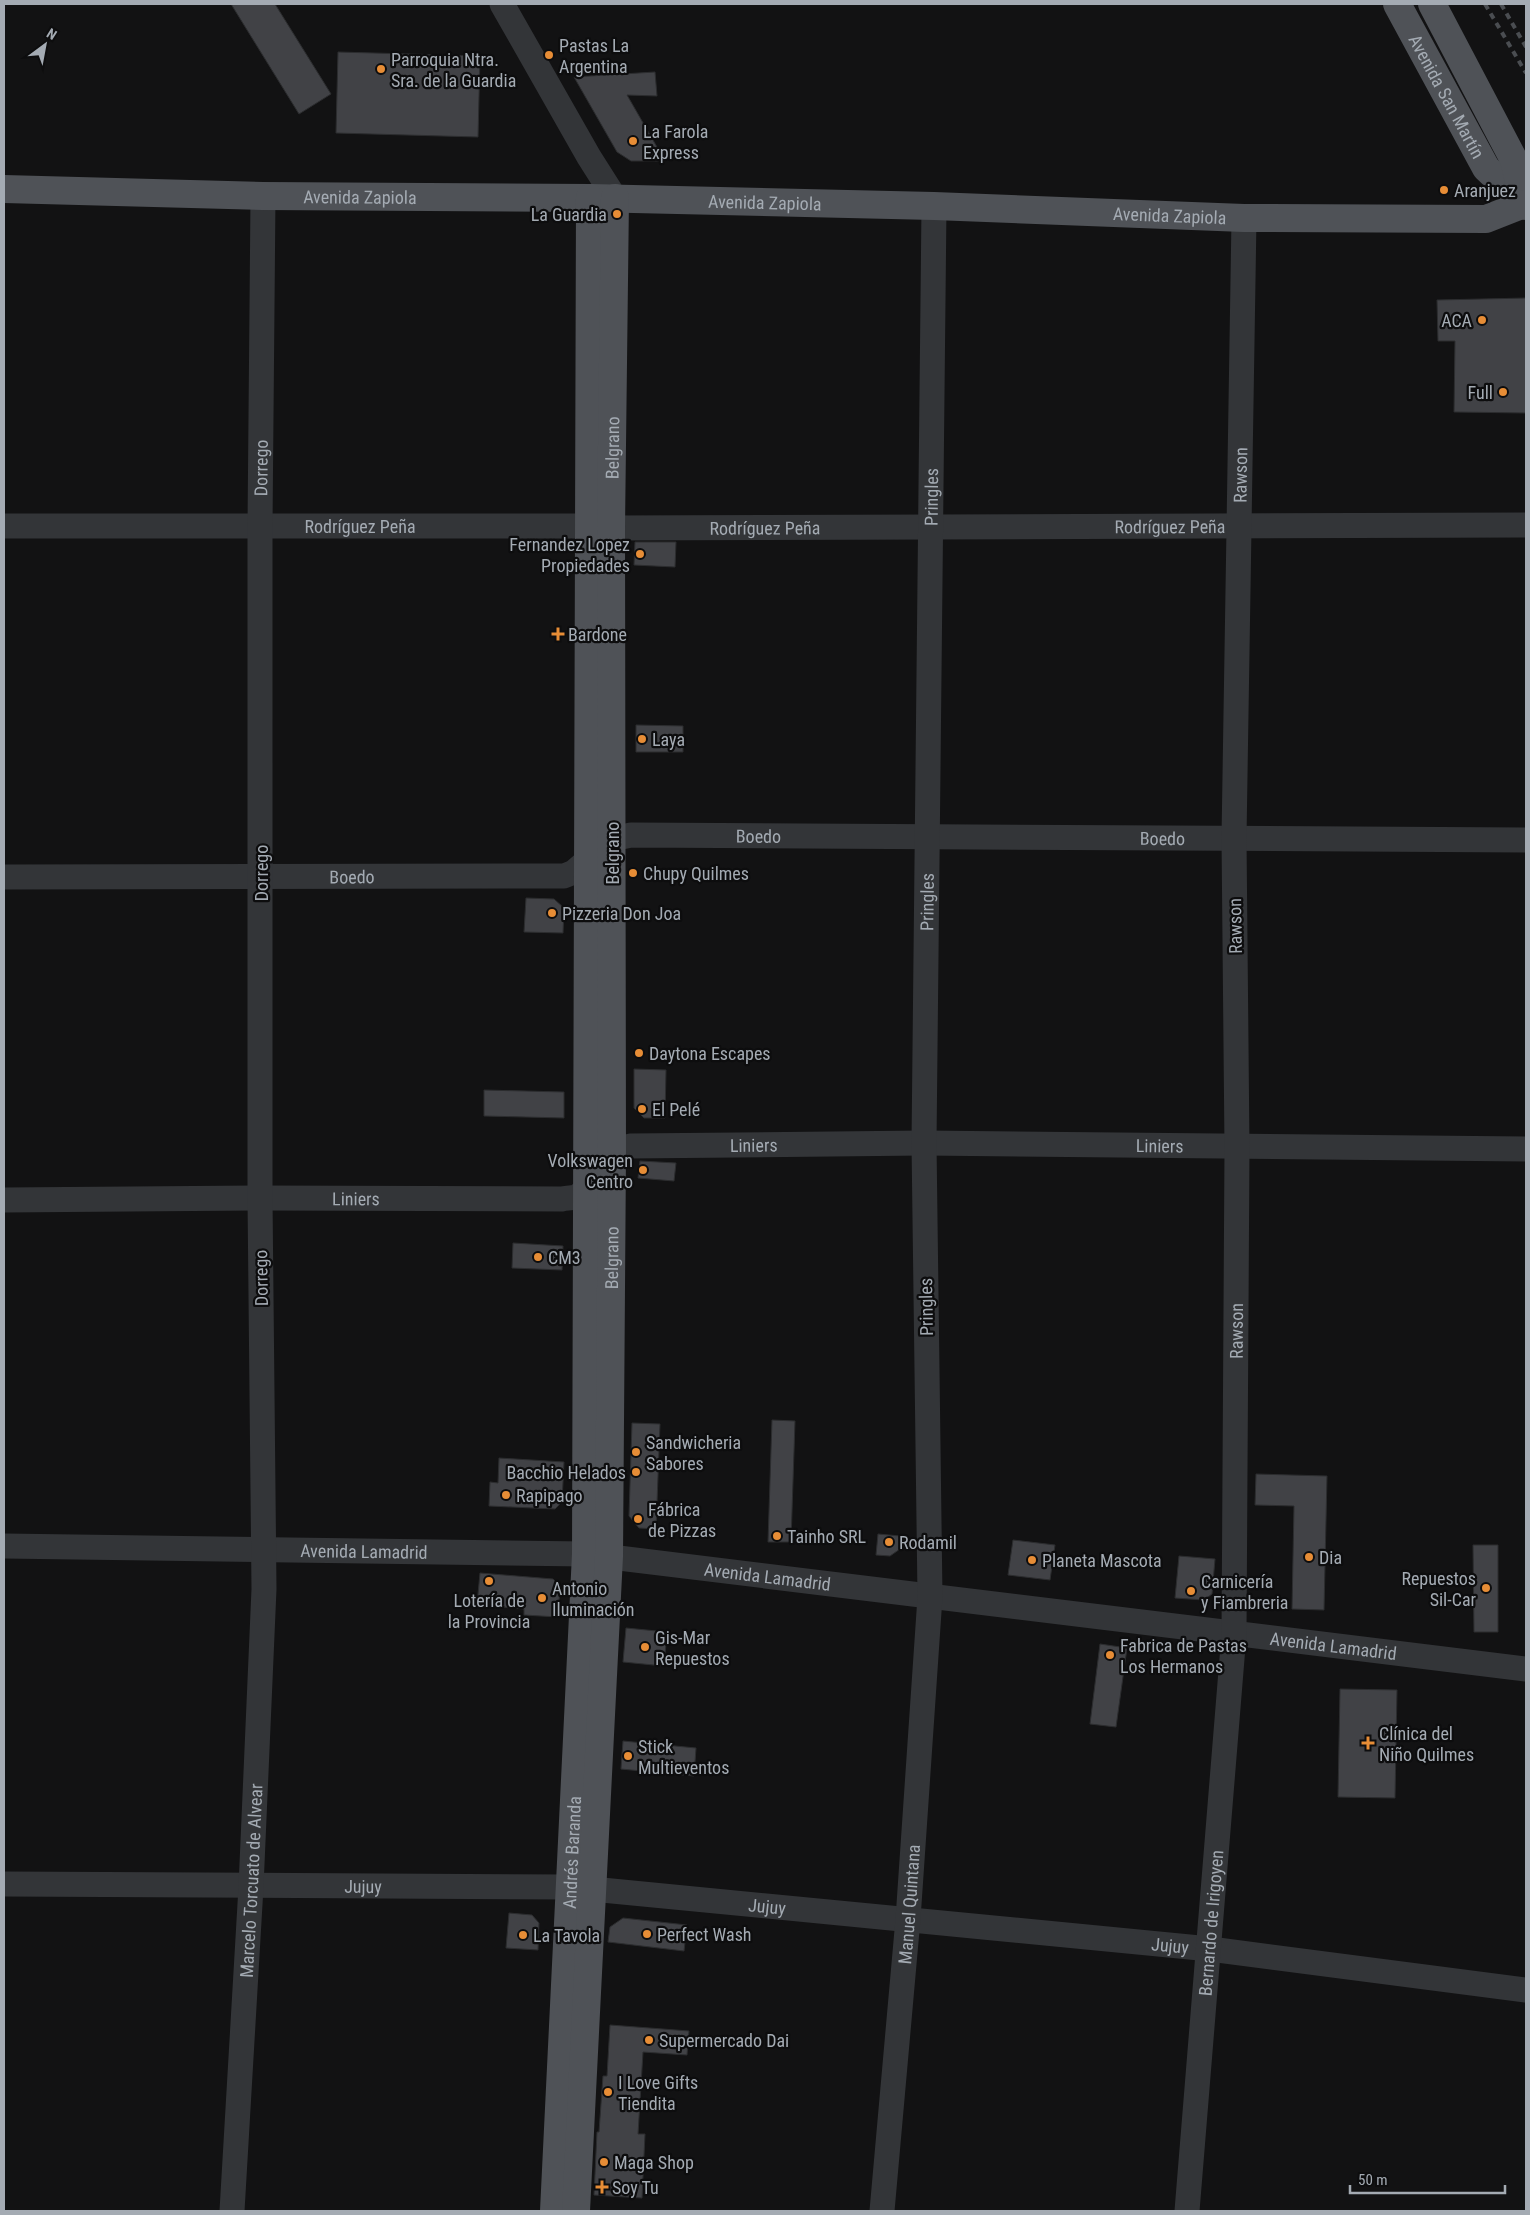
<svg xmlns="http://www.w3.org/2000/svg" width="1530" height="2215" font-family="'Roboto Condensed',sans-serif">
<rect width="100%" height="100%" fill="#121213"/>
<g fill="#414246" stroke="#2c2d2f">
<path d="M 231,4 L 275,4 L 331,94 L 299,114 Z"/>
<path d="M 338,52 L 480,56 L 478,137 L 336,133 Z"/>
<path d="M 655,72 L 657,96 L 627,95 L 665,161 L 631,161 L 617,152 L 574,77 Z"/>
<path d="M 1526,298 L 1526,413 L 1454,412 L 1455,341 L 1438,341 L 1437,300 Z"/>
<path d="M 635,542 L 676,542 L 675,567 L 634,565 Z"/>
<path d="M 636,725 L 683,726 L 683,752 L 636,752 Z"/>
<path d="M 526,898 L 554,899 L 564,908 L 563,933 L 524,932 Z"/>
<path d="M 634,1069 L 666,1070 L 665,1118 L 644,1118 L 634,1108 Z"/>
<path d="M 484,1090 L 564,1092 L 564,1118 L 484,1116 Z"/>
<path d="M 640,1161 L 676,1163 L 674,1181 L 638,1178 Z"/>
<path d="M 513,1243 L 563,1246 L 562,1270 L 512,1268 Z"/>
<path d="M 772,1420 L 795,1421 L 791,1542 L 768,1542 Z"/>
<path d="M 632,1423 L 660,1424 L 656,1529 L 639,1528 L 629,1516 Z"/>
<path d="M 499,1458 L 564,1462 L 562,1502 L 555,1509 L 489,1506 L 490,1482 L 498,1483 Z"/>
<path d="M 1256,1474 L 1327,1476 L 1324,1610 L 1292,1609 L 1294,1506 L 1255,1505 Z"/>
<path d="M 878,1534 L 900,1536 L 900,1549 L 890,1556 L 876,1555 Z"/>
<path d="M 1013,1540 L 1055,1545 L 1050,1580 L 1008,1575 Z"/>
<path d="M 1473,1545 L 1498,1545 L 1498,1632 L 1474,1632 Z"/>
<path d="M 1179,1556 L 1215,1559 L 1212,1594 L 1204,1600 L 1175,1598 Z"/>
<path d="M 480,1573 L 553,1579 L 560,1586 L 558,1617 L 524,1615 L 524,1609 L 477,1605 Z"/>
<path d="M 626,1628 L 667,1632 L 664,1666 L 623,1662 Z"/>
<path d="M 1100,1644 L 1127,1648 L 1116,1727 L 1090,1724 Z"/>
<path d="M 1340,1689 L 1397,1690 L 1395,1798 L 1338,1797 Z"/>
<path d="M 623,1741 L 696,1748 L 694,1776 L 621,1769 Z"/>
<path d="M 509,1913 L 532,1915 L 539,1923 L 538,1950 L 506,1948 Z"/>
<path d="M 623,1918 L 687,1925 L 684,1951 L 608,1942 L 610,1927 Z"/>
<path d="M 610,2025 L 689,2031 L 687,2055 L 643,2052 L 638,2134 L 645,2134 L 642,2198 L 594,2195 L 597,2132 L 599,2132 L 603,2076 L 607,2076 Z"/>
</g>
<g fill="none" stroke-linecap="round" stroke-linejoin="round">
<g stroke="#333538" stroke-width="25">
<path d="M 502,4 L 589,157 L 615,198"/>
<path id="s1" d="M 4,526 L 588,526 L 611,528 L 1526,525"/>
<path id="s2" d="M 4,877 L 564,876 L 574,872 L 612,839 L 631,835 L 1526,840"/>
<path id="s3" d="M 4,1200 L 260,1198 L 562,1199 C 567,1198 574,1198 578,1196 C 599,1182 603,1150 630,1146 L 924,1143 L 1526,1149"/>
<path id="s4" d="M 4,1546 L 586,1554 L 1526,1669"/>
<path id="s5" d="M 4,1884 L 571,1887 L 1210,1949 L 1526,1990"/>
<path id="s6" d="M 232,2211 L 251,1887 L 264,1589 L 260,1198 L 260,527 L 263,196"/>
<path id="s7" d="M 882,2211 L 908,1919 L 930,1597 L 924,1143 L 934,206"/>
<path id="s8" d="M 1187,2211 L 1234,1634 L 1237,1148 L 1234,838 L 1244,218"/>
</g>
<g stroke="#4f5257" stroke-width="28">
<path id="s9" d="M 1397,4 L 1486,168 L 1526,206"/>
<path d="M 1432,4 L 1514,160 L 1524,204"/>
<path id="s10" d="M 4,189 L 263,196 L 590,198 L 934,206 L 1244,218 L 1486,219 L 1524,204"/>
<path id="s11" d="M 554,2211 L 586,1554 L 590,198"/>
<path id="s12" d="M 576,2211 L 609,1556 L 612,1154 L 611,528 L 615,198"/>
</g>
<g stroke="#4a4d51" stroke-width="4" stroke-dasharray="6 5" stroke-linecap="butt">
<path d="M 1485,4 L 1526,73"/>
<path d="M 1501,4 L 1526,47"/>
</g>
</g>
<g fill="#e78d36" stroke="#0d0d0e" stroke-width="2">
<circle cx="549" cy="55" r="5"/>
<circle cx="381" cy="69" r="5"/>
<circle cx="633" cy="141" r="5"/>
<circle cx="1444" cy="190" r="5"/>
<circle cx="617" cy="214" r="5"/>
<circle cx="1482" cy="320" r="5"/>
<circle cx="1503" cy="392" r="5"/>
<circle cx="640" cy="554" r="5"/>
<path d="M555.5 626.5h5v5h5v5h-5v5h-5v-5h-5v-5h5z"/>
<circle cx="642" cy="739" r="5"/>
<circle cx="633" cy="873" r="5"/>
<circle cx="552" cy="913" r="5"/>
<circle cx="639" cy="1053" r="5"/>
<circle cx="642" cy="1109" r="5"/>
<circle cx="643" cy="1170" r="5"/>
<circle cx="538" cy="1257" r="5"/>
<circle cx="636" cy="1452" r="5"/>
<circle cx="636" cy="1472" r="5"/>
<circle cx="506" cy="1495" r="5"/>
<circle cx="638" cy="1519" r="5"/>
<circle cx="777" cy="1536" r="5"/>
<circle cx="889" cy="1542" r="5"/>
<circle cx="1309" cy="1557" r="5"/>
<circle cx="1032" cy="1560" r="5"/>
<circle cx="489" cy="1581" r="5"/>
<circle cx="1486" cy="1588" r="5"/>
<circle cx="1191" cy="1591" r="5"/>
<circle cx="542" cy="1598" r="5"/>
<circle cx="645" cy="1647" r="5"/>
<circle cx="1110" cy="1655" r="5"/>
<path d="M1365.5 1735.5h5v5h5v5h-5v5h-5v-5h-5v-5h5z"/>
<circle cx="628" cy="1756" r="5"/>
<circle cx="647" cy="1934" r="5"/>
<circle cx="523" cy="1935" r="5"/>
<circle cx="649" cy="2040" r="5"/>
<circle cx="608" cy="2092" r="5"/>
<circle cx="604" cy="2162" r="5"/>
<path d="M599.5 2179.5h5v5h5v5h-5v5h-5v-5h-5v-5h5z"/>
</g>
<g text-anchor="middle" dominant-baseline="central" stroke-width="4.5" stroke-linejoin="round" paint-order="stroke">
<g font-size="18" fill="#a4abb3" stroke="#0d0d0e" text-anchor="start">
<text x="559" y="45">Pastas La<tspan x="559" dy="21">Argentina</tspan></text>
<text x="391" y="59">Parroquia Ntra.<tspan x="391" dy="21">Sra. de la Guardia</tspan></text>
<text x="643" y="131">La Farola<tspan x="643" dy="21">Express</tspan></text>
<text x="1454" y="190">Aranjuez</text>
<text x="607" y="214" text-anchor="end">La Guardia</text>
<text x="1472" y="320" text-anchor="end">ACA</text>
<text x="1493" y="392" text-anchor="end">Full</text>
<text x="630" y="544" text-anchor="end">Fernandez Lopez<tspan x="630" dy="21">Propiedades</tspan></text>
<text x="568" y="634">Bardone</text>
<text x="652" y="739">Laya</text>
<text x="643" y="873">Chupy Quilmes</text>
<text x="562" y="913">Pizzeria Don Joa</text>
<text x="649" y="1053">Daytona Escapes</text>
<text x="652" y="1109">El Pelé</text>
<text x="633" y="1160" text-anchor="end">Volkswagen<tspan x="633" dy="21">Centro</tspan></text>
<text x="548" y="1257">CM3</text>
<text x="646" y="1442">Sandwicheria<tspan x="646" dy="21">Sabores</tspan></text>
<text x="626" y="1472" text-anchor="end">Bacchio Helados</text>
<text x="516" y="1495">Rapipago</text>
<text x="648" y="1509">Fábrica<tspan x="648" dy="21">de Pizzas</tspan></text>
<text x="787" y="1536">Tainho SRL</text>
<text x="899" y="1542">Rodamil</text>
<text x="1319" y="1557">Dia</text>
<text x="1042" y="1560">Planeta Mascota</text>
<text x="1476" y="1578" text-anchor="end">Repuestos<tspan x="1476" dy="21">Sil-Car</tspan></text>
<text x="1201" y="1581">Carnicería<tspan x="1201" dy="21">y Fiambreria</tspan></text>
<text x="552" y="1588">Antonio<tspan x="552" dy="21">Iluminación</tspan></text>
<text x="489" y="1600" text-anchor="middle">Lotería de<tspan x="489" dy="21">la Provincia</tspan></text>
<text x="655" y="1637">Gis-Mar<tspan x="655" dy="21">Repuestos</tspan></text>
<text x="1120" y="1645">Fabrica de Pastas<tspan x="1120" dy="21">Los Hermanos</tspan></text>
<text x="1379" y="1733">Clínica del<tspan x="1379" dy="21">Niño Quilmes</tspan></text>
<text x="638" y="1746">Stick<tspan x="638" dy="21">Multieventos</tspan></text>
<text x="657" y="1934">Perfect Wash</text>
<text x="533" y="1935">La Tavola</text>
<text x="659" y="2040">Supermercado Dai</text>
<text x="618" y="2082">I Love Gifts<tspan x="618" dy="21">Tiendita</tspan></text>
<text x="614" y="2162">Maga Shop</text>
<text x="612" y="2187">Soy Tu</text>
</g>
<g font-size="18" fill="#a4abb3" stroke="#0d0d0e">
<text stroke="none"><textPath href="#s9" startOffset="105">Avenida San Martín</textPath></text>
<text stroke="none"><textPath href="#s10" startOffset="356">Avenida Zapiola</textPath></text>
<text stroke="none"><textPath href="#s10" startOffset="761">Avenida Zapiola</textPath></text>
<text stroke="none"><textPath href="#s10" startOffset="1166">Avenida Zapiola</textPath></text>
<text stroke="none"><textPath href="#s12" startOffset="1764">Belgrano</textPath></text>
<text stroke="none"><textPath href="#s6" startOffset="1744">Dorrego</textPath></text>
<text stroke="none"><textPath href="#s8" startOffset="1738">Rawson</textPath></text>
<text stroke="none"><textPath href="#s7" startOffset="1716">Pringles</textPath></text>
<text stroke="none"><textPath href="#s1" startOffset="356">Rodríguez Peña</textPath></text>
<text stroke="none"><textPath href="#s1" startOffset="761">Rodríguez Peña</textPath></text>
<text stroke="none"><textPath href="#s1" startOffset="1166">Rodríguez Peña</textPath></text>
<text stroke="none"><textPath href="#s2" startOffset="768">Boedo</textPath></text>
<text stroke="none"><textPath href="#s2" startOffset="1172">Boedo</textPath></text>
<text transform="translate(612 853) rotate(-90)">Belgrano</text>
<text transform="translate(261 873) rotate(-90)">Dorrego</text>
<text stroke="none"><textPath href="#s2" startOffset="348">Boedo</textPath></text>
<text stroke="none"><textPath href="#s7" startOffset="1311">Pringles</textPath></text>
<text transform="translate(1235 926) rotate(-91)">Rawson</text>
<text stroke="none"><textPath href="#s3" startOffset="772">Liniers</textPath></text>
<text stroke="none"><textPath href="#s3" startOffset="1178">Liniers</textPath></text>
<text stroke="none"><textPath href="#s3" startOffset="352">Liniers</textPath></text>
<text stroke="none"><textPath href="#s12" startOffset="954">Belgrano</textPath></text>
<text transform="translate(261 1278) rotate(-91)">Dorrego</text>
<text transform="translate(926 1307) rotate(-91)">Pringles</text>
<text stroke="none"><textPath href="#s8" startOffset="882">Rawson</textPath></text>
<text stroke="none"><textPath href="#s4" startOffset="360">Avenida Lamadrid</textPath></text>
<text stroke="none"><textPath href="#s4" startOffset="765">Avenida Lamadrid</textPath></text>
<text stroke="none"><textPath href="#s4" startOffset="1335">Avenida Lamadrid</textPath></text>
<text stroke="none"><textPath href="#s11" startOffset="359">Andrés Baranda</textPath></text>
<text stroke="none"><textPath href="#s6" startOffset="331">Marcelo Torcuato de Alvear</textPath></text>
<text stroke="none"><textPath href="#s5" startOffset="359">Jujuy</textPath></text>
<text stroke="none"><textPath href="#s7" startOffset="308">Manuel Quintana</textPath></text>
<text stroke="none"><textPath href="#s5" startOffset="764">Jujuy</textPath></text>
<text stroke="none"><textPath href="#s8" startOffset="289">Bernardo de Irigoyen</textPath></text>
<text stroke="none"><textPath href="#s5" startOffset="1169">Jujuy</textPath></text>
</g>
</g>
<rect width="1530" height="2215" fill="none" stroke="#a4abb3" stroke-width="10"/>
<g transform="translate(45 45) rotate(32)" stroke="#0d0d0e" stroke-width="4" paint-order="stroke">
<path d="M0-4L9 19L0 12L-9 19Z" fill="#a4abb3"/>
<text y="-8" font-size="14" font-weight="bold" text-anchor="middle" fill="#a4abb3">N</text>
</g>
<path d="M1350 2185v8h155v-8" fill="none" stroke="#a4abb3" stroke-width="2.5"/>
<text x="1358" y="2185" font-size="15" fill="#a4abb3" stroke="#0d0d0e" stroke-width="4" paint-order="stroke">50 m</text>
</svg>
